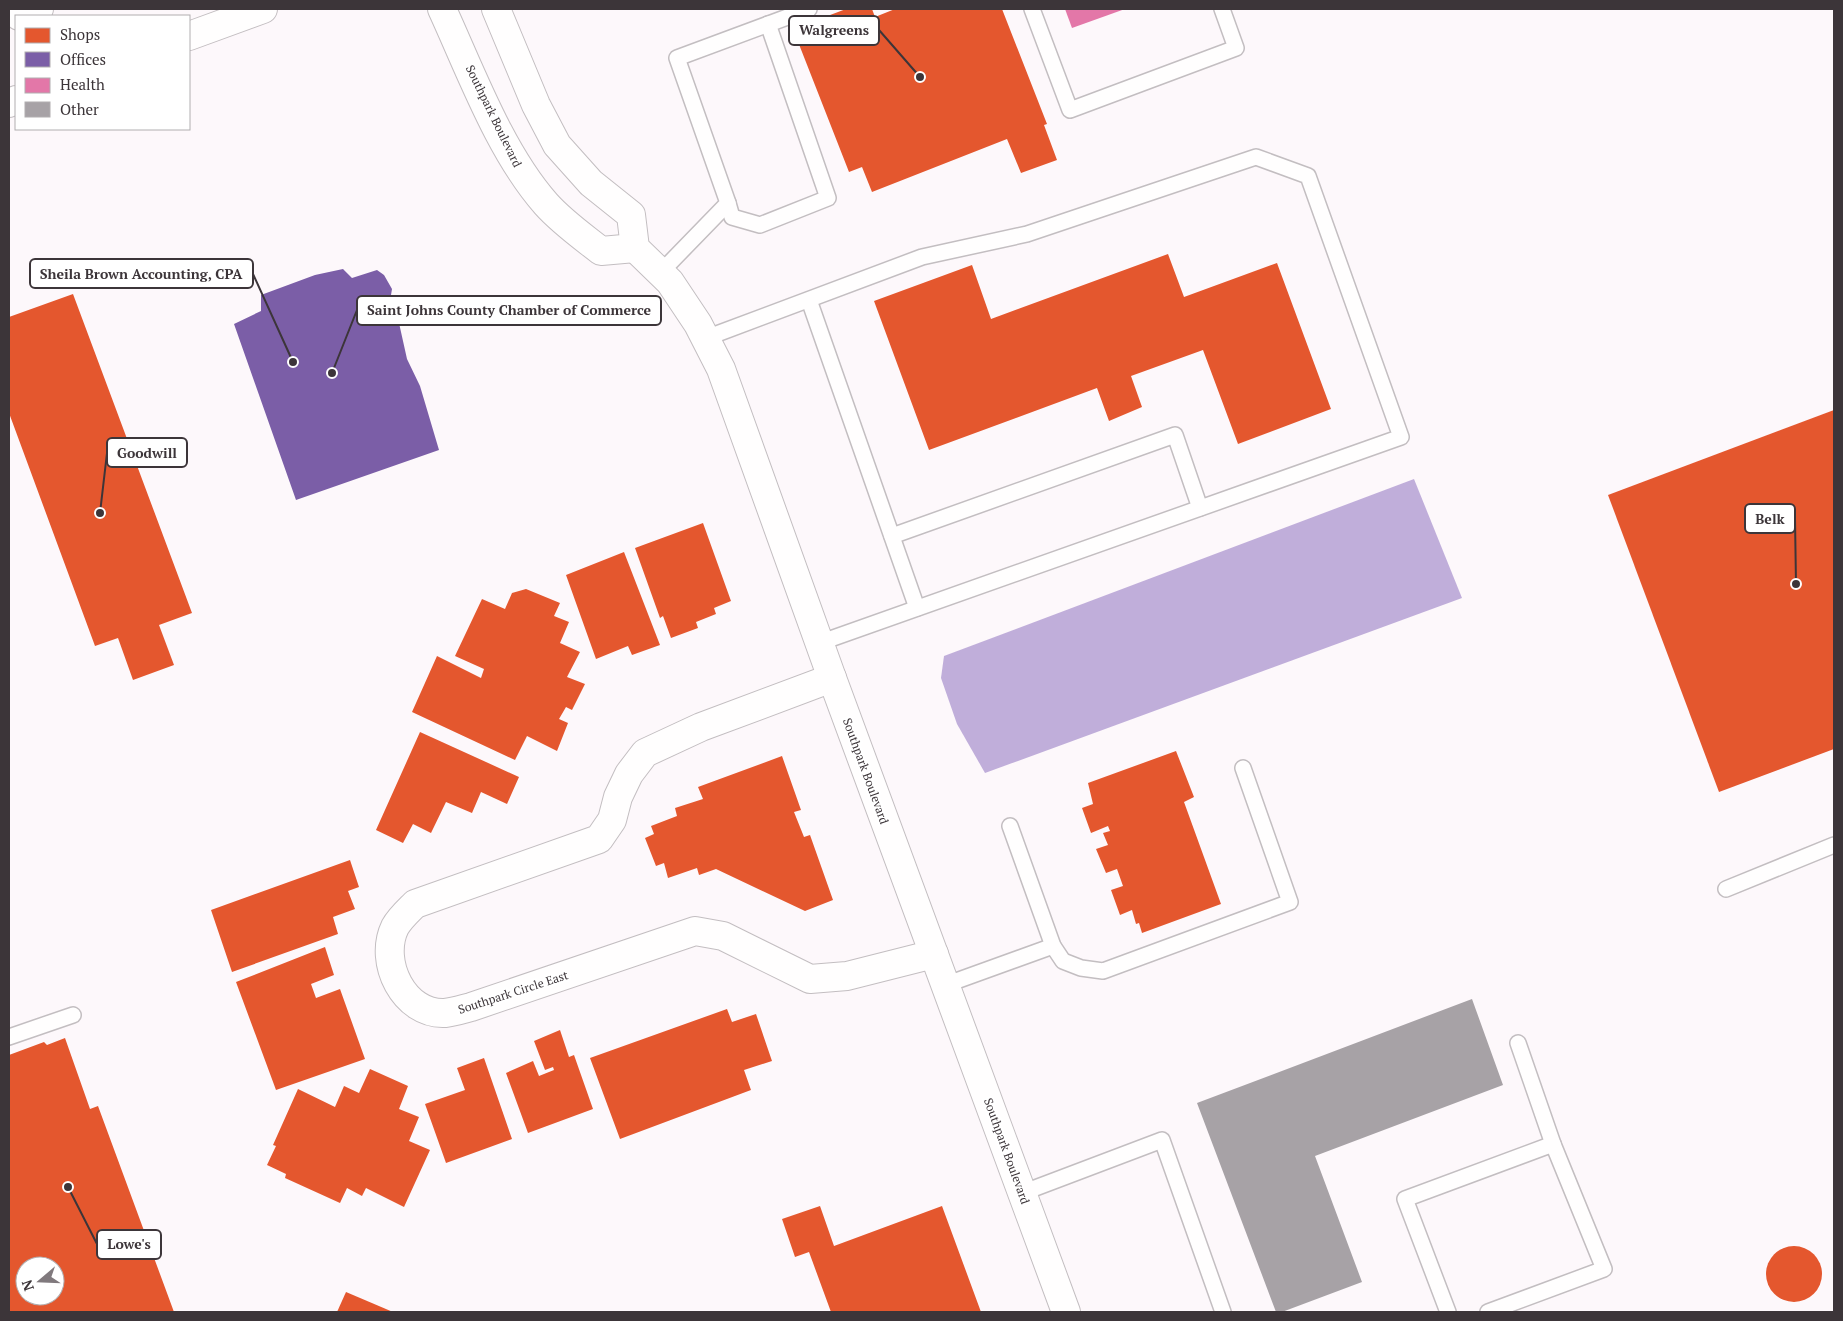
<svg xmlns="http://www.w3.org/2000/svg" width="1843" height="1321" font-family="'PT Serif',serif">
<rect width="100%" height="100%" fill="#fdf8fb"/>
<path fill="#c0aeda" d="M 1414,479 L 1462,598 L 985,773 L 957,724 L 941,678 L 944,656 Z"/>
<g fill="#e4572e" fill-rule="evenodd">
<path d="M 846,9 L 872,9 L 875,17 L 895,9 L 1002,9 L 1047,124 L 1044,125 L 1057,160 L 1021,173 L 1007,139 L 872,192 L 862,167 L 849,172 L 793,29 Z"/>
<path d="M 1168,254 L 1184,297 L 1277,263 L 1331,409 L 1238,444 L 1203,350 L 1131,376 L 1142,407 L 1109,421 L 1097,388 L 929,450 L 874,301 L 972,265 L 991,319 Z"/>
<path d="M 73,294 L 192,613 L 159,625 L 174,665 L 133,680 L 118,638 L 95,646 L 9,413 L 9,317 Z"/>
<path d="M 1834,410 L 1834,749 L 1719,792 L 1608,495 Z"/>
<path d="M 703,523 L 731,601 L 714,608 L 716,614 L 696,622 L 698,628 L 671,638 L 663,616 L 660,618 L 635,548 Z"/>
<path d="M 624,552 L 660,645 L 632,655 L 628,646 L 596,659 L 566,575 Z"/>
<path d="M 526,589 L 560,603 L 554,616 L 569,622 L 560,643 L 580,652 L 567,677 L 585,684 L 572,710 L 566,707 L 559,719 L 568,723 L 557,751 L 527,736 L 515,760 L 412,712 L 437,656 L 481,678 L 484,669 L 455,656 L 482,599 L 505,609 L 512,593 Z"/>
<path d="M 420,732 L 519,777 L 507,804 L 481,792 L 472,813 L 446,802 L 431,833 L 413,824 L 403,843 L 376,830 Z"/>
<path d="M 1176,751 L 1194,797 L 1184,802 L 1221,904 L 1142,933 L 1139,923 L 1136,924 L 1132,910 L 1120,915 L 1111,890 L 1123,886 L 1117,869 L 1106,873 L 1096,849 L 1108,845 L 1103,833 L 1110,831 L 1108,826 L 1091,833 L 1082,808 L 1093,804 L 1088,783 Z"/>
<path d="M 782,756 L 801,810 L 794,812 L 804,837 L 810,835 L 833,900 L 805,911 L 716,869 L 699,875 L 697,868 L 668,878 L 664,863 L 656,866 L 645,838 L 654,834 L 651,826 L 677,816 L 675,808 L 703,799 L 698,787 Z"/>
<path d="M 350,860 L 359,887 L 348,891 L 355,909 L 333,917 L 338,934 L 232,972 L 211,910 Z"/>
<path d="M 325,947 L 334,975 L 311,984 L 316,998 L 340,989 L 365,1059 L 276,1090 L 236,982 Z"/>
<path d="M 727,1009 L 732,1022 L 756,1014 L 772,1061 L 744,1070 L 751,1090 L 620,1139 L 590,1058 Z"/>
<path d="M 560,1030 L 569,1057 L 574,1055 L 593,1109 L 528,1133 L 506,1073 L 533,1061 L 539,1076 L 554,1070 L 553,1067 L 545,1070 L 534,1041 Z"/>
<path d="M 65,1038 L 90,1109 L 98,1106 L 174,1312 L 9,1312 L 9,1055 L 44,1042 L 47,1045 ZM 25,1266 L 55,1266 L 55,1296 L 25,1296 Z"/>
<path d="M 484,1058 L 512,1139 L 446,1163 L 425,1104 L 465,1090 L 457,1068 Z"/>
<path d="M 370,1069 L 408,1086 L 399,1109 L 419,1117 L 409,1141 L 430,1150 L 404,1207 L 366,1188 L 362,1196 L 347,1188 L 340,1203 L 285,1178 L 286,1174 L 267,1165 L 276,1146 L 273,1145 L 298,1089 L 335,1107 L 344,1086 L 359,1093 Z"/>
<path d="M 820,1206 L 834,1246 L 942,1206 L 981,1312 L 831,1312 L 809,1252 L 795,1257 L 782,1219 Z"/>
<circle cx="1794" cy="1274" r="28"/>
<path d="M 346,1292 L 393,1312 L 337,1312 Z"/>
</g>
<path fill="#7b5ea7" d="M 343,269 L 352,278 L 377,270 L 384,275 L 392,289 L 390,301 L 397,314 L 407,359 L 420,386 L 439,450 L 296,500 L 234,324 L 261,311 L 261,295 L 315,275 Z"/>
<path fill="#e377a8" d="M 1065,9 L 1125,9 L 1072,28 Z"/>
<path fill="#a7a2a6" d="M 1472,999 L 1503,1085 L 1315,1156 L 1362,1282 L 1282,1312 L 1276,1312 L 1197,1103 Z"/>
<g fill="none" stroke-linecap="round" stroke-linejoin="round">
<defs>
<g id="lane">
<path d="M 1032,9 L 1070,110 L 1236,48 L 1222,9"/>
<path d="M 728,203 L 732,217 L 760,225 L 828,198 L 768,24"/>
<path d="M 661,272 L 728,203 L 677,58 L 809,9"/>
<path d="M 809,300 L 917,608"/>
<path d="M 706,338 L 922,257 L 1027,234 L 1256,157 L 1308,176 L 1401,437 L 819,643"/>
<path d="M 892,536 L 1175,435 L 1200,508"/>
<path d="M 1010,826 L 1053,946 L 1063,961 L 1081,968 L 1103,971 L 1290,902 L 1243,768"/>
<path d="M 1726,889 L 1834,845"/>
<path d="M 945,985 L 1053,946"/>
<path d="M 9,1037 L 73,1015"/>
<path d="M 1518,1043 L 1553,1144"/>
<path d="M 1022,1193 L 1162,1140 L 1223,1312"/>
<path d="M 1448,1312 L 1405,1199 L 1553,1144 L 1604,1269 L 1488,1312"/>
</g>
<g id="street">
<path d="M 442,9 C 471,72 500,152 546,204 C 562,222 582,236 601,251 L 635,248"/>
<path d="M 496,9 L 536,105 L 557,145 L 591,183 L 631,215 L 635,248 L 670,282 L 698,324 L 721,369 L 832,678 L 1066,1312"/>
<path d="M 832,678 L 701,727 L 645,753 L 629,774 L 618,797 L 612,820 L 599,839 L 415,904 C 408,911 400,918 395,927 C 378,962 404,1015 445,1013 C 454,1012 463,1009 471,1007 L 695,931 L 723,936 L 810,979 L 847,976 L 934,954"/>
</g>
<g id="primary">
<path d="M 19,16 L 39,9"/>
<path d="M 189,36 L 263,9"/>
<path d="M 9,103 L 16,100"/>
</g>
</defs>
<use href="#lane" stroke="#c3bec1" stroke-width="18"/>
<use href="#street" stroke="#c3bec1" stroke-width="30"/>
<use href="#primary" stroke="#c3bec1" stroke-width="30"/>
<use href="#lane" stroke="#fffefe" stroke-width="15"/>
<use href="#street" stroke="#fffefe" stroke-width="28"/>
<use href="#primary" stroke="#fffefe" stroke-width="28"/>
</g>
<g text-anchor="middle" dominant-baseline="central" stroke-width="5" stroke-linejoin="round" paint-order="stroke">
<g font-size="12" fill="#3c3539" stroke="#fff">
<text transform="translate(494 116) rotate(64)">Southpark Boulevard</text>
<text transform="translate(866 771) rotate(70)">Southpark Boulevard</text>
<text transform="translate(513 992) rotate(-18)">Southpark Circle East</text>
<text transform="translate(1007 1151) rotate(70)">Southpark Boulevard</text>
</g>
</g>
<path fill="none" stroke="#3c3539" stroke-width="2" d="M920 77L879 30M293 362L253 274M332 373L357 310M100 513L107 453M1796 584L1795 519M68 1187L97 1244"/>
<g fill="#3c3539" stroke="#fff" stroke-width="2">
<circle cx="920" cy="77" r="5"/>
<circle cx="293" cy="362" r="5"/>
<circle cx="332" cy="373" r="5"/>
<circle cx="100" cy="513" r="5"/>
<circle cx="1796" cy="584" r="5"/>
<circle cx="68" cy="1187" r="5"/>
</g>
<g fill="#fff" stroke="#3c3539" stroke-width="2">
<rect x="789" y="16" width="90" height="29" rx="5"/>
<rect x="30" y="259" width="223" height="29" rx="5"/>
<rect x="357" y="296" width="304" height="29" rx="5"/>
<rect x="107" y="438" width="80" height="29" rx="5"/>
<rect x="1745" y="504" width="50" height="29" rx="5"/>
<rect x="97" y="1230" width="64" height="29" rx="5"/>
</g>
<g font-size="14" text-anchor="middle" font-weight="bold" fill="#3c3539">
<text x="834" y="35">Walgreens</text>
<text x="141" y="279">Sheila Brown Accounting, CPA</text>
<text x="509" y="315">Saint Johns County Chamber of Commerce</text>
<text x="147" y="458">Goodwill</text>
<text x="1770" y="524">Belk</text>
<text x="129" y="1249">Lowe's</text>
</g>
<rect width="1843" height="1321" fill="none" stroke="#3c3539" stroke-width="20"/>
<rect x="15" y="15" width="175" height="115" fill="#ffffff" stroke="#b1aeb0"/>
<rect x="25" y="28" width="25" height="15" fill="#e4572e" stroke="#b1aeb0"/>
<text x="60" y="40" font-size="15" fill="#3c3539">Shops</text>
<rect x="25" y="52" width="25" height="15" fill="#7b5ea7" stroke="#b1aeb0"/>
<text x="60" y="65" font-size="15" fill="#3c3539">Offices</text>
<rect x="25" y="78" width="25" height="15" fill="#e377a8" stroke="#b1aeb0"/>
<text x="60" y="90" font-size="15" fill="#3c3539">Health</text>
<rect x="25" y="102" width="25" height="15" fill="#a7a2a6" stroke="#b1aeb0"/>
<text x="60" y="115" font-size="15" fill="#3c3539">Other</text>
<g transform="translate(40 1281) rotate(251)"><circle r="24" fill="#ffffff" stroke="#b1aeb0"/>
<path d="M0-4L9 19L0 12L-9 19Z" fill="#80797d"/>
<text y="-8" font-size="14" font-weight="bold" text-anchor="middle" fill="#3c3539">N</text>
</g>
</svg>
